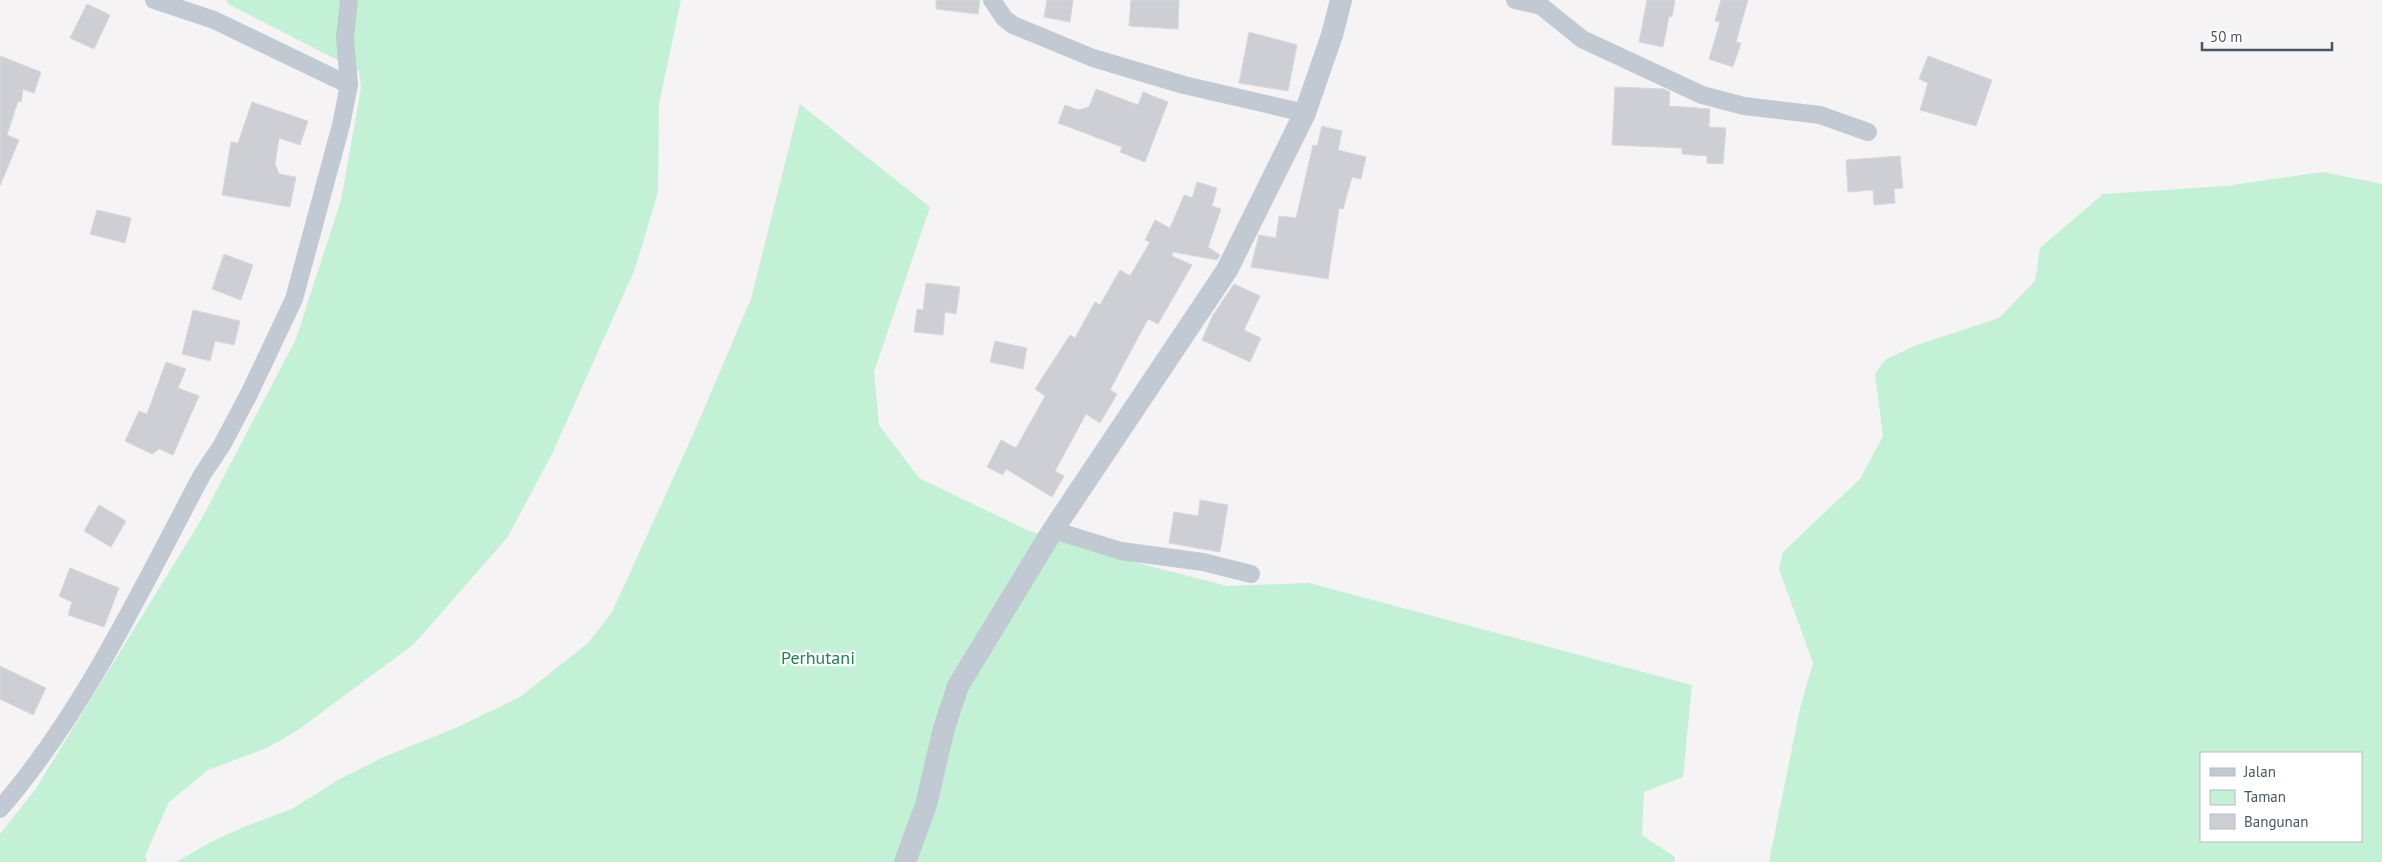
<svg xmlns="http://www.w3.org/2000/svg" width="2382" height="862" font-family="'PT Sans',sans-serif">
<rect width="100%" height="100%" fill="#f5f3f3"/>
<g fill="#c3f1d5" fill-rule="evenodd">
<path d="M 227,0 L 681,0 L 659,104 L 658,192 L 635,269 L 552,454 L 507,538 L 414,644 L 298,730 L 269,747 L 208,770 L 169,802 L 145,856 L 147,862 L 0,862 L 0,834 L 35,790 L 201,520 L 296,339 L 341,200 L 361,88 L 359,71 L 228,4 Z"/>
<path d="M 800,104 L 930,207 L 874,372 L 879,425 L 919,478 L 1029,531 L 1092,551 L 1227,586 L 1309,583 L 1692,685 L 1683,777 L 1644,792 L 1642,835 L 1675,857 L 1675,862 L 176,862 L 211,842 L 246,826 L 292,809 L 338,780 L 386,756 L 458,727 L 520,697 L 588,643 L 612,612 L 692,437 L 751,299 Z"/>
<path d="M 2323,172 L 2382,184 L 2382,862 L 1769,862 L 1800,708 L 1813,663 L 1779,569 L 1783,552 L 1860,479 L 1883,436 L 1875,374 L 1885,360 L 1914,346 L 1999,318 L 2035,281 L 2040,248 L 2103,194 L 2226,186 ZM 2201,753 L 2361,753 L 2361,841 L 2201,841 Z"/>
</g>
<g fill="#cdcfd5" stroke="#d7d9de">
<path d="M 936,0 L 980,0 L 978,14 L 936,9 Z"/>
<path d="M 1047,0 L 1073,0 L 1070,22 L 1044,17 Z"/>
<path d="M 1131,0 L 1179,0 L 1178,29 L 1129,26 Z"/>
<path d="M 1647,0 L 1675,0 L 1672,17 L 1669,16 L 1663,47 L 1639,42 Z"/>
<path d="M 1721,0 L 1748,0 L 1736,42 L 1741,43 L 1733,67 L 1709,59 L 1720,22 L 1715,21 Z"/>
<path d="M 87,4 L 110,15 L 94,49 L 70,38 Z"/>
<path d="M 1249,32 L 1297,45 L 1288,91 L 1239,83 Z"/>
<path d="M 0,56 L 41,72 L 34,93 L 23,89 L 21,102 L 18,101 L 7,135 L 19,140 L 0,186 Z"/>
<path d="M 1928,56 L 1992,80 L 1976,126 L 1920,110 L 1928,83 L 1919,79 Z"/>
<path d="M 1615,87 L 1664,89 L 1670,92 L 1669,106 L 1710,109 L 1709,127 L 1726,128 L 1723,164 L 1707,163 L 1707,156 L 1682,154 L 1682,148 L 1612,145 Z"/>
<path d="M 1096,89 L 1138,105 L 1143,92 L 1168,102 L 1145,162 L 1120,152 L 1122,147 L 1058,123 L 1065,105 L 1078,110 L 1089,107 Z"/>
<path d="M 252,102 L 308,121 L 300,145 L 279,138 L 275,164 L 279,174 L 296,177 L 290,207 L 222,195 L 231,142 L 238,143 Z"/>
<path d="M 1322,126 L 1342,131 L 1338,150 L 1366,157 L 1361,179 L 1352,177 L 1343,209 L 1339,208 L 1328,279 L 1251,267 L 1259,235 L 1276,238 L 1279,216 L 1296,218 L 1313,145 L 1317,146 Z"/>
<path d="M 1900,156 L 1903,188 L 1894,189 L 1895,203 L 1874,205 L 1873,190 L 1848,192 L 1846,160 Z"/>
<path d="M 1197,182 L 1217,188 L 1212,206 L 1221,209 L 1208,247 L 1220,255 L 1217,260 L 1173,252 L 1172,256 L 1192,265 L 1158,324 L 1148,319 L 1110,390 L 1117,394 L 1100,423 L 1086,414 L 1055,471 L 1064,476 L 1052,497 L 1006,469 L 1003,475 L 987,467 L 1001,440 L 1016,448 L 1045,396 L 1035,389 L 1070,335 L 1075,338 L 1095,302 L 1100,305 L 1120,270 L 1130,276 L 1150,242 L 1145,240 L 1155,220 L 1170,228 L 1184,195 L 1192,198 Z"/>
<path d="M 97,210 L 131,218 L 125,243 L 90,234 Z"/>
<path d="M 224,254 L 253,265 L 241,300 L 212,289 Z"/>
<path d="M 926,283 L 960,287 L 956,314 L 945,312 L 943,335 L 914,332 L 917,309 L 923,310 Z"/>
<path d="M 1234,284 L 1260,296 L 1244,330 L 1261,338 L 1250,362 L 1202,340 L 1213,315 Z"/>
<path d="M 193,310 L 240,321 L 234,345 L 215,341 L 210,361 L 182,354 Z"/>
<path d="M 995,341 L 1027,348 L 1023,369 L 990,362 Z"/>
<path d="M 166,362 L 186,369 L 178,388 L 199,396 L 173,455 L 159,449 L 152,454 L 125,441 L 139,411 L 147,414 Z"/>
<path d="M 1200,500 L 1228,505 L 1220,552 L 1169,543 L 1174,512 L 1198,516 Z"/>
<path d="M 99,505 L 126,521 L 111,547 L 84,531 Z"/>
<path d="M 70,568 L 119,588 L 104,627 L 68,615 L 72,602 L 59,596 Z"/>
<path d="M 0,666 L 46,688 L 33,715 L 0,699 Z"/>
</g>
<g fill="none" stroke-linecap="round" stroke-linejoin="round">
<g stroke="#c1cad2" stroke-width="18">
<path d="M 154,0 L 214,20 L 349,85"/>
<path d="M 992,0 L 1004,18 L 1013,25 L 1093,58 L 1184,85 L 1305,113"/>
<path d="M 1515,0 L 1541,6 L 1582,39 L 1702,95 L 1744,106 L 1820,115 L 1868,132"/>
<path d="M 1053,530 L 1121,551 L 1203,562 L 1251,574"/>
<path d="M 0,809 C 86,709 140,591 202,475 L 222,445 L 249,394 L 294,299 L 341,125 L 349,85 L 345,37 L 349,0"/>
</g>
<path stroke="#c1cad2" stroke-width="22" d="M 905,862 L 926,805 L 944,728 L 958,686 L 1053,530 L 1227,270 L 1305,113 L 1332,35 L 1341,0"/>
</g>
<g text-anchor="middle" dominant-baseline="central" stroke-width="4.5" stroke-linejoin="round" paint-order="stroke">
<g font-size="18" fill="#17864f" stroke="#fff">
<text x="818" y="657">Perhutani</text>
</g>
</g>
<rect x="2200" y="752" width="162" height="90" fill="#ffffff" stroke="#b7bbc0"/>
<rect x="2210" y="768" width="25" height="8" fill="#c1cad2" stroke="#b7bbc0"/>
<text x="2244" y="777" font-size="15" fill="#4a5661">Jalan</text>
<rect x="2210" y="790" width="25" height="15" fill="#c3f1d5" stroke="#b7bbc0"/>
<text x="2244" y="802" font-size="15" fill="#4a5661">Taman</text>
<rect x="2210" y="814" width="25" height="15" fill="#cdcfd5" stroke="#b7bbc0"/>
<text x="2244" y="827" font-size="15" fill="#4a5661">Bangunan</text>
<path d="M2202 42v8h130v-8" fill="none" stroke="#4a5661" stroke-width="2.5"/>
<text x="2210" y="42" font-size="15" fill="#4a5661" stroke="#ffffff" stroke-width="4" paint-order="stroke">50 m</text>
</svg>
